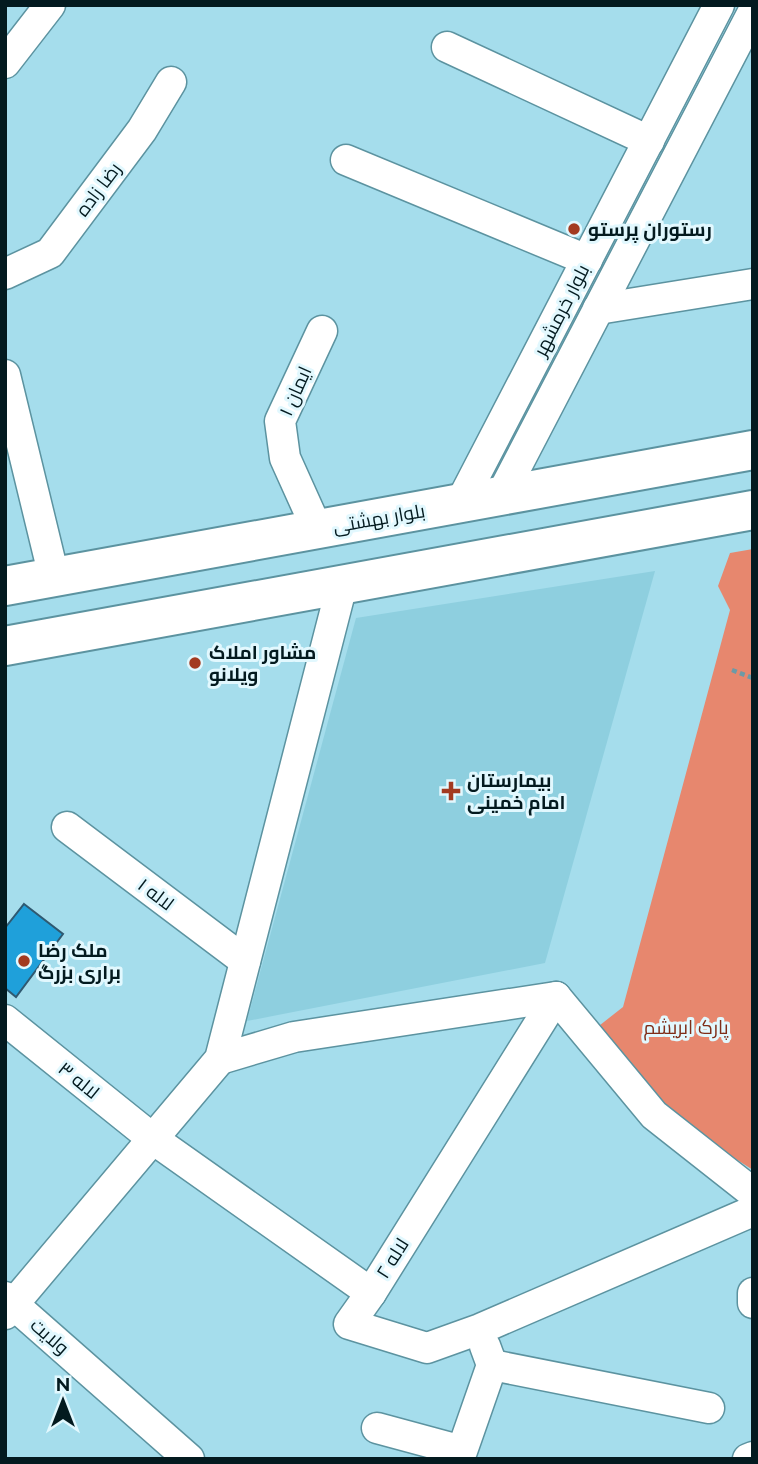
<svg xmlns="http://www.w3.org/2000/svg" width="758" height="1464" viewBox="0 0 758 1464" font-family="Raleway,Cairo,sans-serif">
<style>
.built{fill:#8ecfdf}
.green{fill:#e7876e}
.building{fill:#1fa0da;stroke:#2f5971;stroke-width:2}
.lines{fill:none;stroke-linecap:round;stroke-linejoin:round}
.minor-casing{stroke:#5c93a0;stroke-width:33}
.major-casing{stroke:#5c93a0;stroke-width:42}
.path{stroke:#6d9aa6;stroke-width:4.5;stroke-dasharray:5 3.5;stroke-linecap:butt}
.minor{stroke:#fff;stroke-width:30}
.major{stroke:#fff;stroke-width:38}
.poi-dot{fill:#a33a20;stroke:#e2f8fe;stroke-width:2.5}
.labels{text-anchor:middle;stroke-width:6;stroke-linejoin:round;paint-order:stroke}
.street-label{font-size:19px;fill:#031a1f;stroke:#e2f8fe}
.poi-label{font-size:19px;font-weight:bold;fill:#031a1f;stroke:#e2f8fe;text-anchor:start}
.park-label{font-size:19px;fill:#7f2d18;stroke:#e2f8fe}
</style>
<rect width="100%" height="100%" fill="#a5ddec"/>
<path class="built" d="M655,571L545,963L247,1021L356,618Z"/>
<path class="green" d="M753,549V1170L684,1126L595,1029L623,1007L730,610L718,586L730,553Z"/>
<path class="building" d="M24,904L63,934L16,997L5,988V928Z"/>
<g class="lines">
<defs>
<g id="minor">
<path d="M447,47L649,141"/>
<path d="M5,63L50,5"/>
<path d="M346,160L587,260"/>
<path d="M5,274L50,253L142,130L171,82"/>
<path d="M598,309L753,284"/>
<path d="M5,375L54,577"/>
<path d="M501,496L753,12"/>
<path d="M460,504L719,5"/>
<path d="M317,529L285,458L280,421L322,331"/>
<path d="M67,827L245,961"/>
<path d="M5,1020L153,1139L371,1293L556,997"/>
<path d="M220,1059L294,1037L556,997L654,1115L753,1193"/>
<path d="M371,1293L349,1324L427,1348L480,1329L753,1211"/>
<path d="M753,1293V1303"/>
<path d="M5,1297L189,1459"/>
<path d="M5,1314L220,1059L342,585"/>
<path d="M492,1365L709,1408"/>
<path d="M377,1428L462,1451L492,1365L485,1346"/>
<path d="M748,1459L753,1457"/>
</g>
<g id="major">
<path d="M5,586L753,450"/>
<path d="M5,646L753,510"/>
</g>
</defs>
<use href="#minor" class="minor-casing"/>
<use href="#major" class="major-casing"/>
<path class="path" d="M732,670L753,678"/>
<use href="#minor" class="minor"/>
<use href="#major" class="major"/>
</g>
<g class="poi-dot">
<circle cx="574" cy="229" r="7"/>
<circle cx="195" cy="663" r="7"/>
<path d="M447.5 780.5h7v7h7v7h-7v7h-7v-7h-7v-7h7z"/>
<circle cx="24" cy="961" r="7"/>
</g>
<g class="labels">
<g class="street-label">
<text transform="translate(98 189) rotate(-53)" y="7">رضا زاده</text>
<text transform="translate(561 310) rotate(-63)" y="7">بلوار خرمشهر</text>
<text transform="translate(295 391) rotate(-66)" y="7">ایمان ۱</text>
<text transform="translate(379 518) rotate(-10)" y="7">بلوار بهشتی</text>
<text transform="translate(156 894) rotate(37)" y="7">لاله ۱</text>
<text transform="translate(79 1080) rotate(39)" y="7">لاله ۳</text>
<text transform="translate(392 1258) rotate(-58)" y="7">لاله ۲</text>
<text transform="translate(50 1336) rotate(41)" y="7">ولایت</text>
</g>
<g class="poi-label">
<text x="588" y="236">رستوران پرستو</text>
<text x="209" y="659">مشاور املاک<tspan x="209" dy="22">ویلانو</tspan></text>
<text x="467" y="787">بیمارستان<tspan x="467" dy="22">امام خمینی</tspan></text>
<text x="38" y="957">ملک رضا<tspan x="38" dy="22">براری بزرگ</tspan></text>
</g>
<g class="park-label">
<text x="686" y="1034">پارک ابریشم</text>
</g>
</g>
<rect width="758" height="1464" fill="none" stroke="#031a1f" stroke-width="14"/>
<g transform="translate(63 1401)" stroke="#e2f8fe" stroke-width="5" paint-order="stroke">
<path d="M0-5L12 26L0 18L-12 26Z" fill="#031a1f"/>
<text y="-10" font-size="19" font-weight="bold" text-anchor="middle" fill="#031a1f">N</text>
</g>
</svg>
